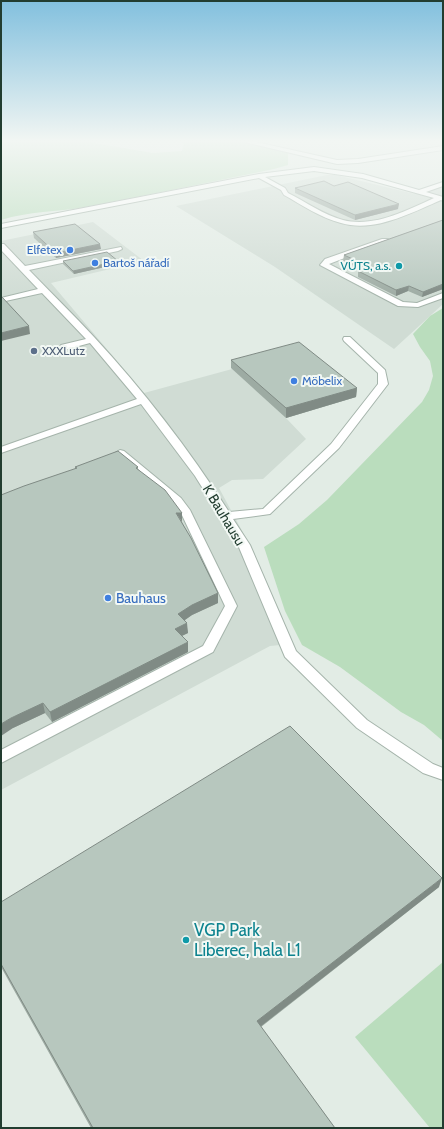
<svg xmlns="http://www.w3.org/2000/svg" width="444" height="1129" viewBox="0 0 444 1129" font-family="Cabin,sans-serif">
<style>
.built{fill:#d0dcd4}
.green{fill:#baddbd}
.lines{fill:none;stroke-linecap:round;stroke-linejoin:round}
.minor-casing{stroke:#a5b4ab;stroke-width:2}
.minor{fill:#fff;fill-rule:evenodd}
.wall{fill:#9daba3}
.shaded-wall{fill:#808b85}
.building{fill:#b7c7be;stroke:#808b85}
.shop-dot{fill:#3f7fe0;stroke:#f2f8f4;stroke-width:1.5}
.culture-dot{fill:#0f9aa8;stroke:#f2f8f4;stroke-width:1.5}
.service-dot{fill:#5c6f8a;stroke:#f2f8f4;stroke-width:1.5}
.labels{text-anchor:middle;stroke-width:4;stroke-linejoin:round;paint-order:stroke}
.far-shop-label{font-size:12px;fill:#366cbe;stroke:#f2f8f4;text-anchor:start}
.far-culture-label{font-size:12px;fill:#0d838f;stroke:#f2f8f4;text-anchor:end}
.far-service-label{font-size:12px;fill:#4e5e75;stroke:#f2f8f4;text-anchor:start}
.street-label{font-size:14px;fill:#223d30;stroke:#f2f8f4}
.shop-label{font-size:14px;fill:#366cbe;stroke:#f2f8f4;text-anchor:start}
.near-culture-label{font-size:17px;fill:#0d838f;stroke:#f2f8f4;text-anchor:start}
</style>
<rect width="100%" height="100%" fill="#e2ece5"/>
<g class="built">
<path d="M327,175H336L415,194L431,185L443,181V304L394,349L275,267L176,206Z"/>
<path d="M93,222L144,261L51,283L144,393L298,351L356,397L286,418L306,439L263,479L232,480L219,488L246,538L291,644L270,646L1,790V241Z"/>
</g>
<g class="green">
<path d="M1,142H88L153,153L182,151L184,142H241L285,151L288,153V165L274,169C211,182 148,195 85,207C57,212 29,211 1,220Z"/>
<path d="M443,308V741L424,725L401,712L340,667L302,645L285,611L264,547L299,524L327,500L422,402L429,390L433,376L430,361L420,347L413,334L430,316Z"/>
<path d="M443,962V1128H430L355,1037Z"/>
</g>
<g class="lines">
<defs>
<g id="minor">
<path d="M244,142H256L337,160L358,159L443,146V150L358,163L337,164Z"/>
<path d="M314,167L363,174L419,190L443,182V186L426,192L443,197V201L441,200C411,213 374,233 341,223C321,218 302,205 284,195L281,190L259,178L1,228V224L259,174ZM314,171L362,178L434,198C407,210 374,228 343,220C324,215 306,202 288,193L285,188L265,177Z"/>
<path d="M382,239H388L389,241L329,264L403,302L417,303L443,293V298L418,307L398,306L320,265L325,259Z"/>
<path d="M1,244H4L25,266L121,247L122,249L118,251L29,270C50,292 73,314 94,337C144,391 190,451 229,512L263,509L331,444L378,384V373L344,341L343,339L344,337H350L385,370L388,384L339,448L270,514L233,519L250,545L296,651L367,720L433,764L443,768V780L423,773L357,728L285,657L238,545L195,476L141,404L1,453V447L137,399L90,343L64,350L61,349L60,347L61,345L86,339L42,293L1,302V298L38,289L1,250Z"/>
<path d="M120,450L124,451L181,498L190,510L237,606L213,652L1,763V750L203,646L225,606L181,513L173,502L116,455L115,453Z"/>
</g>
</defs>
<use href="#minor" class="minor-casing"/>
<use href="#minor" class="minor"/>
</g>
<g class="wall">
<path d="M295,188L398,209L355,220L295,193Z"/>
<path d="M443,220V289L422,297L408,291L396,296L358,277V271L363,270L343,261L344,255Z"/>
<path d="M33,232L101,249L56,258L34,238Z"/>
<path d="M63,261H118V264L74,274L63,264Z"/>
<path d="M231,360L357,388L356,397L286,418L231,368Z"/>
<path d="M75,467H138V469L182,522L218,603L192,615L185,620L188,633L182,636L188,652L52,722L45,713L13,728L75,469Z"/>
<path d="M439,887L261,1027L335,1128H91L1,967V902Z"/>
</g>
<g class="shaded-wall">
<path d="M399,204L398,209L355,220V215Z"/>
<path d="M100,244L101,249L56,258V253Z"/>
<path d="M118,261V264L74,274L73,271Z"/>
<path d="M443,284V289L422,297L423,292Z"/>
<path d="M409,286L408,291L396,296V290Z"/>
<path d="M29,326L30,334L1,341V333Z"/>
<path d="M357,388L356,397L286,418V408Z"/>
<path d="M176,513H182V522Z"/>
<path d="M218,593V603L192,615L179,624L178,614L192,605Z"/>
<path d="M187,623L188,633L175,639V629Z"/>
<path d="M188,642V652L52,722L50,712Z"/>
<path d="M43,703L45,713L13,728L1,736V724L11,718Z"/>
<path d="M442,878L439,887L256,1030L257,1021Z"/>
</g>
<g class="building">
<path d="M324,181L334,186L348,182L399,204L355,215L295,188Z"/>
<path d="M443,220V284L423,292L409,286L396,290L358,271L370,267L344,255Z"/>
<path d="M75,224L100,244L56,253L33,232Z"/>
<path d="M107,252L118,261L73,271L63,261Z"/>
<path d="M1,297H2L29,326L1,333Z"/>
<path d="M299,342L357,388L286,408L231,360Z"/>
<path d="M118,451L138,467L136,468L165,490L182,513H176L191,538L218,593L192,605L178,614L187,623L175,629L188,642L50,712L43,703L11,718L1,724V495L24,486L77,468L75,467Z"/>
<path d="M290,726L442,878L257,1021L335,1128H93L1,964V902Z"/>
</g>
<linearGradient id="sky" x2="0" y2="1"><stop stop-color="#82c0de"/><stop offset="0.47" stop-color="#f2f6f3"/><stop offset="1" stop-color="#f2f6f3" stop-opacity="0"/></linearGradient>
<rect width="444" height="300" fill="url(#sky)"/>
<g class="shop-dot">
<circle cx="70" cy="250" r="4"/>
<circle cx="95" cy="263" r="4"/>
<circle cx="294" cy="381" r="4"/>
<circle cx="108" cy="598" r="4"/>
</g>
<g class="culture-dot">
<circle cx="399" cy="266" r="4"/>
<circle cx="186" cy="940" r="4"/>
</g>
<circle class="service-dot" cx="34" cy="351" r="4"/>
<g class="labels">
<g class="far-shop-label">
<text x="62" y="254" text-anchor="end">Elfetex</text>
<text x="103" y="267">Bartoš nářadí</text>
<text x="302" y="385">Möbelix</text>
</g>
<g class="far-culture-label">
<text x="391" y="270">VÚTS, a.s.</text>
</g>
<g class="far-service-label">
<text x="42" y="355">XXXLutz</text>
</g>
<g class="street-label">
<text transform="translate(224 515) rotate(59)" y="5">K Bauhausu</text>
</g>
<g class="shop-label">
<text x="116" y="603">Bauhaus</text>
</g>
<g class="near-culture-label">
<text x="194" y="936">VGP Park<tspan x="194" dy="20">Liberec, hala L1</tspan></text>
</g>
</g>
<rect width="444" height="1129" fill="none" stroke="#223d30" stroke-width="4"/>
</svg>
